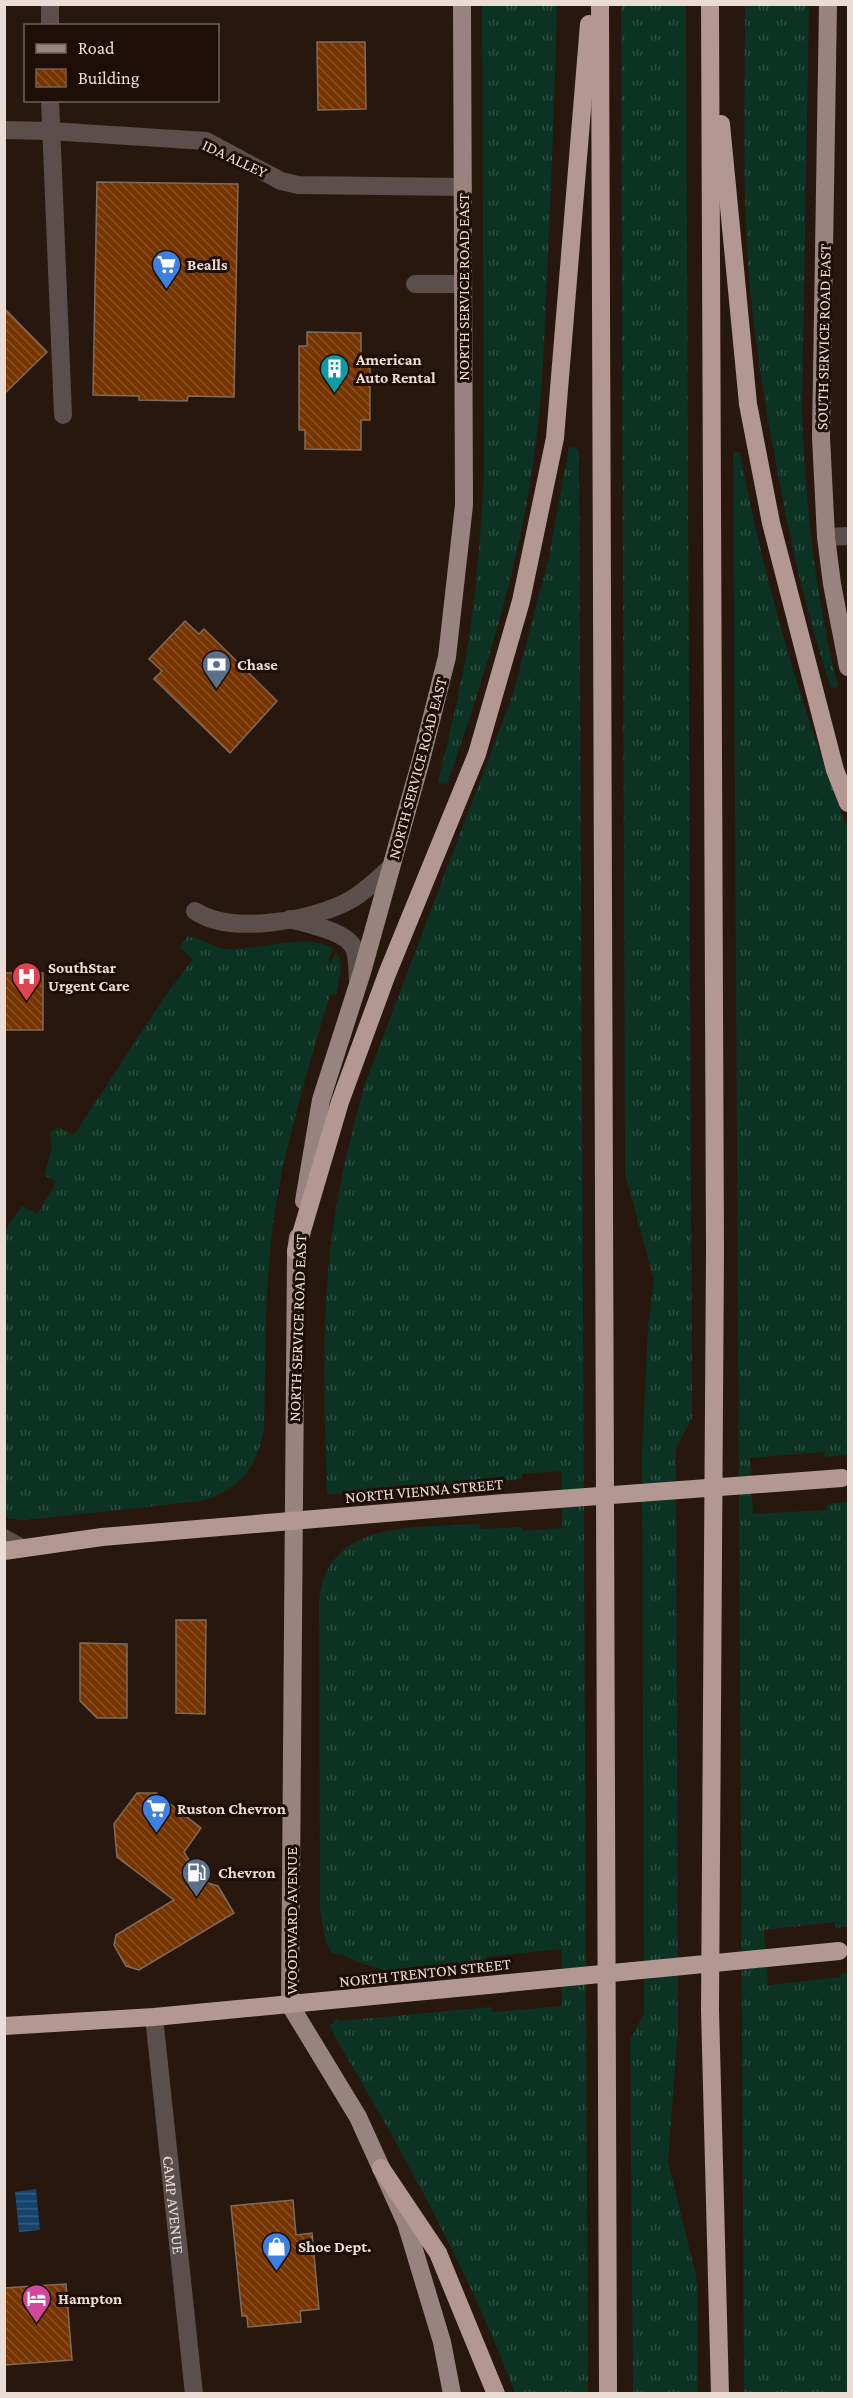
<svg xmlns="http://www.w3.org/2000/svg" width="853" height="2398" viewBox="0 0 853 2398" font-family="'Crimson Pro',serif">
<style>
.grass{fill:url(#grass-tufts)}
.water{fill:url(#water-rules)}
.building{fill:url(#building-back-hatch);stroke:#7f6a5e;stroke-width:1.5}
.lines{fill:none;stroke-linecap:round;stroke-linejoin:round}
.minor{stroke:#5a4f4d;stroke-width:18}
.major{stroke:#99837e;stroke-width:18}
.highway{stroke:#b29891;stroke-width:18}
.highway-bridge{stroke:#b29891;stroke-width:18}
.labels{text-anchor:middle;stroke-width:6;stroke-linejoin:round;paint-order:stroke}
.street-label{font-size:16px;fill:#e9ddd6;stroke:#1e0e05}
.poi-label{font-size:16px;font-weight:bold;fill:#e9ddd6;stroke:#1e0e05;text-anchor:start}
</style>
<defs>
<pattern id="grass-tufts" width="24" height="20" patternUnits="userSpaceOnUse" patternTransform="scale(1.5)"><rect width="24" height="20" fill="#0b3222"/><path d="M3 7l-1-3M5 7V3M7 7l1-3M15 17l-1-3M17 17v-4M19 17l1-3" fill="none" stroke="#2f4f41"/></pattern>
<pattern id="water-rules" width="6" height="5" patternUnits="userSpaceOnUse" patternTransform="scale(1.5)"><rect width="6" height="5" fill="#14436c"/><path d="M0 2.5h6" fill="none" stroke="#365e80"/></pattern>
<pattern id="building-back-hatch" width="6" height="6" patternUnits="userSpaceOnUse" patternTransform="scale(1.5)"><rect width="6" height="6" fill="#763500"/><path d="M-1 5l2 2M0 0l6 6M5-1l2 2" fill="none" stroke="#8a5224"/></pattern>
</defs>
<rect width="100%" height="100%" fill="#28170d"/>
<g class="grass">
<path d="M482,5H557C555,95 551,186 547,276C544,345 542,416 530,484C513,587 481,686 447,785L438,782C451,727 465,672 472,616C478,567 482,519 484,470Z"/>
<path d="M621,5H686L692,1418L676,1448L678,2028L668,2161L698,2284V2394L633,2393L630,2040L644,2013L642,1453L648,1326L654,1280L625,1174Z"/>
<path d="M745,5H809L802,408C805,502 815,595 838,687L831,688C806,613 789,537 775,458C761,382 749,305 746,228C743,154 745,79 745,5Z"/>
<path d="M575,447L579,451L588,2393H515C468,2269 403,2152 335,2037L330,2026L338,2018L339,2021L491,2007L492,2012L562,2006L561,1949L487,1957V1963L383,1970L360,1963L344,1955L332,1953L326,1943L320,1911L319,1601C327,1518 418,1528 480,1524L481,1529L522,1527L523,1531L562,1528L561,1471L522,1474V1479L467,1484V1489L327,1494C324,1408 321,1321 332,1235C339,1183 351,1133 365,1084L513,694L549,557L568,452L569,448Z"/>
<path d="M740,452C764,582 801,707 848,829V1455L825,1457L824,1452L750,1458L753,1514L827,1510V1504L848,1502V1926L836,1928L835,1922L764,1930L768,1985L841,1977V1974L848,1973V2393H744L733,453Z"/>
<path d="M187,937C200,936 213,948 227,949C261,951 301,932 333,948L328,961L331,963L336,952L340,959L341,970L336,995L330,994C308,1070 284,1146 273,1224C264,1292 266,1361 264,1429C257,1468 240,1489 202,1501L35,1519L20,1520L5,1518V1230L22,1206L38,1214L56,1182L44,1175L52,1149L50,1133L57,1127L74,1135L165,996L193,959L179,947Z"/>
</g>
<path class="water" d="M36,2189L40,2230L19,2232L15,2192Z"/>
<g class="building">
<path d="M317,42H365L366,109L318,110Z"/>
<path d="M97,182L238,184L234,397L188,396L187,401L139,400V396L93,395Z"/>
<path d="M4,308L47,352L4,394Z"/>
<path d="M307,332L361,333V366H370V420H361V450L305,449V430H299V346H307Z"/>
<path d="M185,621L199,634L204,629L277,701L230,753L154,679L162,671L149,659Z"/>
<rect x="4" y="973" width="39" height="57"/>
<path d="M176,1620H206L205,1714L176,1713Z"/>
<path d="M80,1643L127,1644V1718H97L80,1701Z"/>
<path d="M137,1793H156L201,1828L184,1852L201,1881L218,1886L234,1913L139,1970L126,1966L114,1945L116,1935L174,1900L117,1857L114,1824Z"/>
<path d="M293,2200L296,2235L312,2233L319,2309L300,2311L301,2322L248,2327L247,2316H242L231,2206Z"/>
<path d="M66,2284L72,2360L4,2365V2288Z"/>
</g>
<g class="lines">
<g class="minor">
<path d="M50,4V26"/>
<path d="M50,100L63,415"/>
<path d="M4,130L50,131L206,141L281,181L298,185L463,187"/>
<path d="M415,284H463"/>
<path d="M826,537L848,536"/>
<path d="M195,911C231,936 316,920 352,899C367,890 379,878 391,867"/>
<path d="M290,919C307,924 346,931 354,948C358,958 357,970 358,981"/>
<path d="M4,1538L22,1548"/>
<path id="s1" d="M154,2017L194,2394"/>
</g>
<g class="major">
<path d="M828,4L821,437L826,537L832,584L848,667"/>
<path d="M304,1201L321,1100L362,972L421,760L447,657L464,505L462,4"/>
<path d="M298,1237L296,1251L290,2005L358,2117L406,2223L442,2342L452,2394"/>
</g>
<g class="highway">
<path d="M600,4L608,2394"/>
<path d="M710,4L715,1251L710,2010L720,2394"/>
<path d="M721,124L748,404L771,523L835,770L848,803"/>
<path d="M296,1251L340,1102L387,974L477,754L521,601L555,438L589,24"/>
<path d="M4,1551L102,1537L504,1503"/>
<path d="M4,2026L154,2017L488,1985"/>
<path d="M381,2168L438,2253L496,2394"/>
</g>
<g class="highway-bridge">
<path d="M504,1503L842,1478"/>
<path d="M488,1985L839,1951"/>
</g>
</g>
<defs>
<symbol id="supermarket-pin" viewBox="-11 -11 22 30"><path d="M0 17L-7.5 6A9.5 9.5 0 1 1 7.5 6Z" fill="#3f7fe0" stroke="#1e0e05"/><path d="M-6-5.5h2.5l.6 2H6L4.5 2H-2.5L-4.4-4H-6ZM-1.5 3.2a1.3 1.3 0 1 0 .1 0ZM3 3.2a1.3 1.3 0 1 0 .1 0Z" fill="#fff"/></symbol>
<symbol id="building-pin" viewBox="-11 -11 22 30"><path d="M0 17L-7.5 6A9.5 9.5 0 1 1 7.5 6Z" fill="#0f9aa8" stroke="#1e0e05"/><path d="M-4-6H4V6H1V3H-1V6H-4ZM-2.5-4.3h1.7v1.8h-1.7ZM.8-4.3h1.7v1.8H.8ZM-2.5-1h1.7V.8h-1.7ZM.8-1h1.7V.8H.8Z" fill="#fff"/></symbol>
<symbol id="bank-pin" viewBox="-11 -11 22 30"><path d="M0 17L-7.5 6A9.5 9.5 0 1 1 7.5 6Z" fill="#5c6f8a" stroke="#1e0e05"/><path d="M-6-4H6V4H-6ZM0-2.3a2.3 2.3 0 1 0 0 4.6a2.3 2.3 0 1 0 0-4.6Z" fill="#fff"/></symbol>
<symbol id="hospital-pin" viewBox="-11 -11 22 30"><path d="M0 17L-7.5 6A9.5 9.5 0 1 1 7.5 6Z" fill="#e0444e" stroke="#1e0e05"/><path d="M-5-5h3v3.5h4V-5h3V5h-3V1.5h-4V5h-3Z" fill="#fff"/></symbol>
<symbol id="fuel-pin" viewBox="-11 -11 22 30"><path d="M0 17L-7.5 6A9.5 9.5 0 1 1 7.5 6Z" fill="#5c6f8a" stroke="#1e0e05"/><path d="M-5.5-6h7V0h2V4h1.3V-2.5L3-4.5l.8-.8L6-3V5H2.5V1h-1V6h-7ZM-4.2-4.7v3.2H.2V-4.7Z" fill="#fff"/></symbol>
<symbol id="shop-pin" viewBox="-11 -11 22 30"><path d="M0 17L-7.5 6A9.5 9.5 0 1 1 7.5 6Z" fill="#3f7fe0" stroke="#1e0e05"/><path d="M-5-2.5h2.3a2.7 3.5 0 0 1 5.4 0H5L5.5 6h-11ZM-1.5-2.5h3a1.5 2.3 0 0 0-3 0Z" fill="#fff"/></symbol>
<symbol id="hotel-pin" viewBox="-11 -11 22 30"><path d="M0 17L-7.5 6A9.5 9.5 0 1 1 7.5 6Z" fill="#d1479c" stroke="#1e0e05"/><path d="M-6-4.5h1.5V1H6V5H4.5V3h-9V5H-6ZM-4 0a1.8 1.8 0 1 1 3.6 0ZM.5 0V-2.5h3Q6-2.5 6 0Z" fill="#fff"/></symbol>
</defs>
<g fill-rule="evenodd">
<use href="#supermarket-pin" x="150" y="248" width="33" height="45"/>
<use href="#building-pin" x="318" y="352" width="33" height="45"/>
<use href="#bank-pin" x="200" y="648" width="33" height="45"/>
<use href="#hospital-pin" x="10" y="960" width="33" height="45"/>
<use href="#supermarket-pin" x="140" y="1792" width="33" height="45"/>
<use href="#fuel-pin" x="180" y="1856" width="33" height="45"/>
<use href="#shop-pin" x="260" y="2230" width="33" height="45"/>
<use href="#hotel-pin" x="20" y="2282" width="33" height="45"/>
</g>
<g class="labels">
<g class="street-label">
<text transform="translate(235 158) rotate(25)" y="6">IDA ALLEY</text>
<text transform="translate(463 287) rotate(-90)" y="6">NORTH SERVICE ROAD EAST</text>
<text transform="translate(823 337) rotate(-89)" y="6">SOUTH SERVICE ROAD EAST</text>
<text transform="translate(417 768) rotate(-75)" y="6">NORTH SERVICE ROAD EAST</text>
<text transform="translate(297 1328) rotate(-88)" y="6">NORTH SERVICE ROAD EAST</text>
<text transform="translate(424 1490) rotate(-5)" y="6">NORTH VIENNA STREET</text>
<text transform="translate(291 1921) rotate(-90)" y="6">WOODWARD AVENUE</text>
<text transform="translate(425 1972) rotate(-6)" y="6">NORTH TRENTON STREET</text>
<text dy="6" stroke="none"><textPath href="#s1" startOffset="189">CAMP AVENUE</textPath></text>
</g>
<g class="poi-label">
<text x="187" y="270">Bealls</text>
<text x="356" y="365">American<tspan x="356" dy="18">Auto Rental</tspan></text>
<text x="237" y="670">Chase</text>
<text x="48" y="973">SouthStar<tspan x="48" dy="18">Urgent Care</tspan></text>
<text x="177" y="1814">Ruston Chevron</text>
<text x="218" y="1878">Chevron</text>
<text x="298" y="2252">Shoe Dept.</text>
<text x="58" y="2304">Hampton</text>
</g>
</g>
<rect width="853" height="2398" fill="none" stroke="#e9ddd6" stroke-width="12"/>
<rect x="24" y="24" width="195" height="78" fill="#1e0e05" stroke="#6f6159" stroke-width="1.5"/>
<rect x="36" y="44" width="30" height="9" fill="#99837e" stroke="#6f6159" stroke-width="1.5"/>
<text x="78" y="54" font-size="18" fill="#e9ddd6">Road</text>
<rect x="36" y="69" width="30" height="18" fill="url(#building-back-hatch)" stroke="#6f6159" stroke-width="1.5"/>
<text x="78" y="84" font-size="18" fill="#e9ddd6">Building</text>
</svg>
